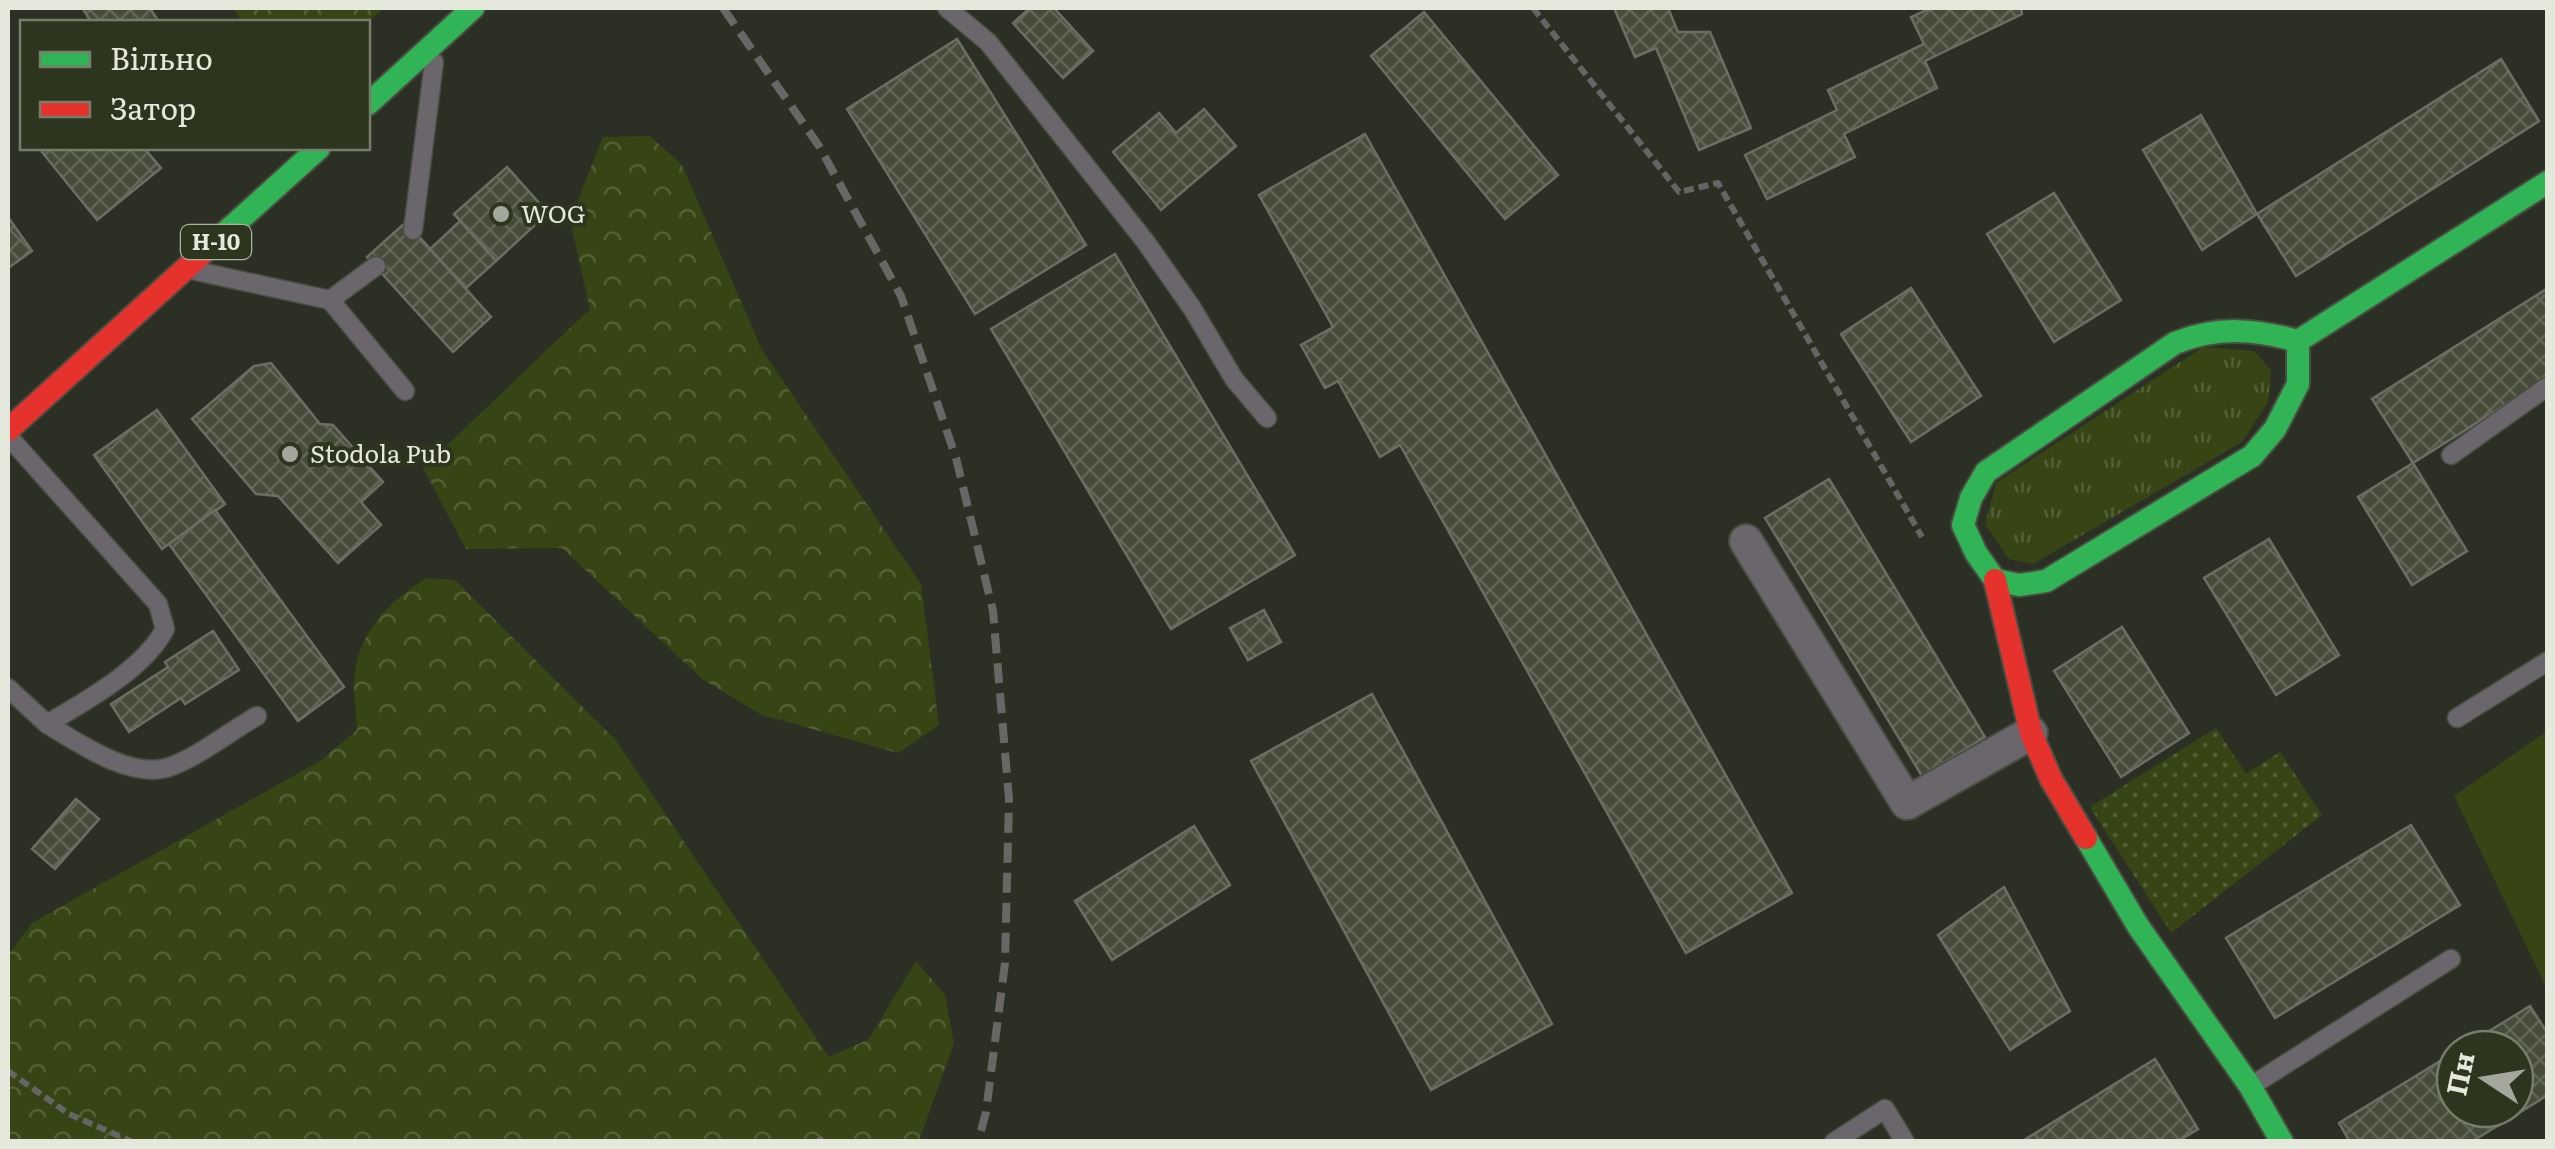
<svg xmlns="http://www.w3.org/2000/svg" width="2555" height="1149" viewBox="0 0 2555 1149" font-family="Literata,serif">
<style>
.grass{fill:#374414}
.forest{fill:url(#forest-crowns)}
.park{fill:url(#park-tufts)}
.garden{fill:url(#garden-dots)}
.building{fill:url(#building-cross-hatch);stroke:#6b6e64;stroke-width:2.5}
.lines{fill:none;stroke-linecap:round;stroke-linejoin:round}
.lane-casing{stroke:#494d42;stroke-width:21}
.street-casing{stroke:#494d42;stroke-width:36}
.fast-casing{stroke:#494d42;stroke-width:26}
.jam-casing{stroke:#494d42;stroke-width:26}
.path{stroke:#666565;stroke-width:6;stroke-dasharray:10 5;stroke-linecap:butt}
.lane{stroke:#6a666c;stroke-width:18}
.street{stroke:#6a666c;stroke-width:32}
.fast{stroke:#30b455;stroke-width:22}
.jam{stroke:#e5322d;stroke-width:22}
.rail{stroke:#686765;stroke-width:8;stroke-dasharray:20 10;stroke-linecap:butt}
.poi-dot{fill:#a4a89c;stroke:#2e351f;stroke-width:4}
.labels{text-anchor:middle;stroke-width:8;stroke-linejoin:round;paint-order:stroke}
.shield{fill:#2e351f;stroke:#adb3a3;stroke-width:2.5}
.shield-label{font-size:22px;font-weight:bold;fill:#e4e9dc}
.poi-label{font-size:25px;fill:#e4e9dc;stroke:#2e351f;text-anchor:start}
</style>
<defs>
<pattern id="forest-crowns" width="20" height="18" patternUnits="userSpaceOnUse" patternTransform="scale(2.5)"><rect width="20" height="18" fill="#374414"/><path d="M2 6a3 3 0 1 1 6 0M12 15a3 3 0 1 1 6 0" fill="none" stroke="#545f36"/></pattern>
<pattern id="park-tufts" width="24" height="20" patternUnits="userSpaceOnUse" patternTransform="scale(2.5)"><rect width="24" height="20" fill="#374414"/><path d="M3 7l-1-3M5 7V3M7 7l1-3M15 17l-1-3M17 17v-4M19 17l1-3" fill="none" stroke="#545f36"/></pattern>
<pattern id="garden-dots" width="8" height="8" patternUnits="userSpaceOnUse" patternTransform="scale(2.5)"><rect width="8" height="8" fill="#374414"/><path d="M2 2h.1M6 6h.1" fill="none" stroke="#545f36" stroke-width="1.8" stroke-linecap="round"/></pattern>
<pattern id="building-cross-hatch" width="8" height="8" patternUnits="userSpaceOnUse" patternTransform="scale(2.5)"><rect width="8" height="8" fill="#464c39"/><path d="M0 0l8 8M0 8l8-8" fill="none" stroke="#616655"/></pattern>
</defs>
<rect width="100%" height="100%" fill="#2c3024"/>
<path class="grass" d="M2547,731V989L2454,796Z"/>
<g class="forest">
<path d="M233,8H385L366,22H242Z"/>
<path d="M650,136L682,165L762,350L921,584L939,725L898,753L762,715L702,679L562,548L466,549L423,468L590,309L570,220L603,137Z"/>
<path d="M426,578L455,580L615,739L829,1057L869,1039L916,961L945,995L954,1043L919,1141H8V955L32,923L320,761L357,730C357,714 353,698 354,683C356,634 387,603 426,578Z"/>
</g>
<path class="park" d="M2203,347L2254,351L2271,370L2268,402L2242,442L2033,564L2009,559L1985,524L1996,483Z"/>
<path class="garden" d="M2216,728L2246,774L2280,752L2322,815L2171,933L2090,807Z"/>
<g class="building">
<path d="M85,8H150L159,22H91L83,9Z"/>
<path d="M1030,8H1054L1093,51L1063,78L1013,23Z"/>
<path d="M1614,8H1668L1678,32H1710L1751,128L1699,150L1656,48L1635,57Z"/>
<path d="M1931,8H2021L2022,14L1925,61L1937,88L1844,134L1855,157L1767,199L1745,155L1837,110L1828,90L1924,44L1911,17Z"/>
<path d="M1424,12L1558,175L1505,219L1371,56Z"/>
<path d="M957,39L1086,245L975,314L847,109Z"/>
<path d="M2501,59L2539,121L2296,276L2257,214Z"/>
<path d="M1204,109L1236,146L1161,210L1113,152L1159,113L1176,133Z"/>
<path d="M2201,115L2257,214L2202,250L2143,150Z"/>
<path d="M1365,134L1792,893L1686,953L1400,445L1380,457L1338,381L1325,388L1301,345L1333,327L1259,195Z"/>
<path d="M47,148H144L161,168L97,220L42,152Z"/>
<path d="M507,167L548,213L496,261L454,214Z"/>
<path d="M2054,193L2121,300L2054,342L1987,234Z"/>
<path d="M8,217L32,251L8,268Z"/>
<path d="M460,221L496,261L465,289L430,249Z"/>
<path d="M406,222L491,317L453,352L367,257Z"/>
<path d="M1115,254L1295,555L1171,629L991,329Z"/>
<path d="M1911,288L1981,396L1911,442L1841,334Z"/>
<path d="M2548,288V378L2413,463L2372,399Z"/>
<path d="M271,363L320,424L333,425L383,482L361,502L381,525L338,563L278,496L256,494L192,419L254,366Z"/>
<path d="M157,410L225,504L162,549L94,455Z"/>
<path d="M2413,463L2467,551L2412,585L2358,497Z"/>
<path d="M1829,479L1985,737L1922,776L1765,518Z"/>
<path d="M215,510L344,687L298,721L169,544Z"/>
<path d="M2269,539L2339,655L2276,695L2204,578Z"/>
<path d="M1264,610L1281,642L1248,660L1230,628Z"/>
<path d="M2122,627L2189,733L2121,777L2054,671Z"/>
<path d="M213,631L239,670L185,704L181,698L129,732L111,704L168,667L165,662Z"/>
<path d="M1372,694L1552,1024L1431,1090L1251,761Z"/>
<path d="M76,799L99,819L55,869L32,849Z"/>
<path d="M2411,825L2460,905L2275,1018L2226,938Z"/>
<path d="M1194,826L1230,885L1112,960L1075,901Z"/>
<path d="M2004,887L2070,1011L2010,1050L1938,935Z"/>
<path d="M2530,1006L2548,1034V1095L2471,1142H2350L2339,1123L2455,1052V1109H2515V1049H2460Z"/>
<path d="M2155,1059L2198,1129L2177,1142H2021Z"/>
</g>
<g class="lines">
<defs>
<g id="lane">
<path d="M947,8L988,42L1145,241L1192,308L1234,379L1267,418"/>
<path d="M413,230L434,62"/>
<path d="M196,271L330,300L376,266"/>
<path d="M330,300L405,391"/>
<path d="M2451,455L2548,386"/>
<path d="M8,688L47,724C86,701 144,669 165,629L158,604L8,436"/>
<path d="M2457,718L2548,661"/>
<path d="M47,724C78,743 132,780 169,767C195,759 232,730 257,716"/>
<path d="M2251,1086L2451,959"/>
<path d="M1834,1142L1885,1109L1905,1142"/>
</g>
<path id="street" d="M1746,541L1907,803L2031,733"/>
<g id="fast">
<path d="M368,104L473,8"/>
<path d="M206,250L319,148"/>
<path d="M2298,341V384L2275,429L2252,456L2046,581L2019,585L1995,580L1976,553L1963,525L1971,498L1986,472L2175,343C2218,326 2254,329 2298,341L2548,182"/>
<path d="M2086,838L2138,926L2250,1086L2282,1142"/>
</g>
<g id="jam">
<path d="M8,430L206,250"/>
<path d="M1995,580L2031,733L2051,779L2086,838"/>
</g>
</defs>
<use href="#lane" class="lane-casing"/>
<use href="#street" class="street-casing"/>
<use href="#fast" class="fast-casing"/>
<use href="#jam" class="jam-casing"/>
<g class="path">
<path d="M1533,8L1679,192L1718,183L1922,537"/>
<path d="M8,1071L69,1114L133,1142"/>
<path d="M820,1137L821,1142"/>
</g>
<use href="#lane" class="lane"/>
<use href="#street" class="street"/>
<use href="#fast" class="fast"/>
<use href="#jam" class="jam"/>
<path class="rail" d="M723,8L819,146L901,296L956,458L993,611L1009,799L1005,963L986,1112L978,1142"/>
</g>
<g class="poi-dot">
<circle cx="501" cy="214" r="10"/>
<circle cx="290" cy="454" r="10"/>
</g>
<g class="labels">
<rect class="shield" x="181" y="225" width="70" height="34" rx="8"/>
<g class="shield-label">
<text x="216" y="250">Н-10</text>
</g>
<g class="poi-label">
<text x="521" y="223">WOG</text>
<text x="310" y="463">Stodola Pub</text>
</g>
</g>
<rect width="2555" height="1149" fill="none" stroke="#e4e9dc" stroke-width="20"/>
<rect x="20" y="20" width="350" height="130" fill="#2e351f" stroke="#777d6b" stroke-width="2.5"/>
<rect x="40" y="52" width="50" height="15" fill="#30b455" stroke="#777d6b" stroke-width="2.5"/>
<text x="110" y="70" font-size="30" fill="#e4e9dc">Вільно</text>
<rect x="40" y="102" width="50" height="15" fill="#e5322d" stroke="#777d6b" stroke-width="2.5"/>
<text x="110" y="120" font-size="30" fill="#e4e9dc">Затор</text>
<g transform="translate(2485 1079) rotate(282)"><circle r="48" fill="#2e351f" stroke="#777d6b" stroke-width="2.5"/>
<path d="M0-8L18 38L0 25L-18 38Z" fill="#a4a89c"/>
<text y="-15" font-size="28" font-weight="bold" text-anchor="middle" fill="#e4e9dc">Пн</text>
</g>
</svg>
